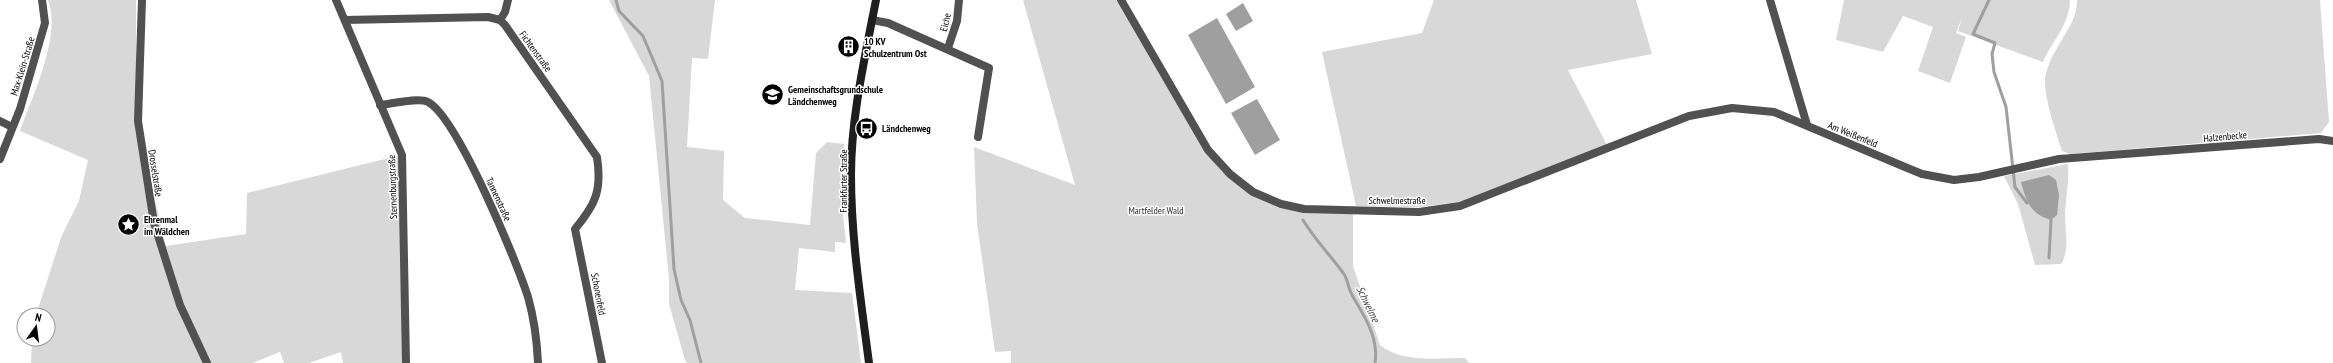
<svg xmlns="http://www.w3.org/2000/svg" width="2333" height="363" viewBox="0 0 2333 363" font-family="'PT Sans Narrow',sans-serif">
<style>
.green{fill:#d8d8d8}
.water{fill:#9f9f9f}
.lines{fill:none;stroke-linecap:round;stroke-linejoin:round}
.stream{stroke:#9f9f9f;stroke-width:3}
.minor{stroke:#515151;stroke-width:8}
.secondary{stroke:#1e1e1e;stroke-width:8}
.labels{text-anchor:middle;stroke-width:3;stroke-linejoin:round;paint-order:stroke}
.street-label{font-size:10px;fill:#000;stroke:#fff}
.poi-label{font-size:10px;font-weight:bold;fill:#000;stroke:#fff;text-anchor:start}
.park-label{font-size:10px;fill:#2f2f2f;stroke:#fff}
.water-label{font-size:11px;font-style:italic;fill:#404040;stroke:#fff}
</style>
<rect width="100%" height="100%" fill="#fff"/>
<g class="green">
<path d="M48,0H136V122L166,246L246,234L247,193L401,155L406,363H343L341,352L309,363H284L280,352L252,363H31L32,339H48V315H36L62,235L79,201L88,160L20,131C32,97 62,35 48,0Z"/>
<path d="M609,0H715L708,59L692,58L687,147L724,151L723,200L745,218L810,225L816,153L827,142L844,144L842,205L846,243L835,242V252L799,248L795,290L852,293L861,363H687L685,360L669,304V279L649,76Z"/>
<path d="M1023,0H1116L1196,136L1221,171L1251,195L1279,208L1305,212L1353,214V266L1380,345C1402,363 1437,358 1465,358L1469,363H1011V351L995,352L977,223L974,147L1075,185Z"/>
<path d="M1434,0H1636L1652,54L1568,70L1607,145L1459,202L1419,207L1356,206L1322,52L1422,33Z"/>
<path d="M1844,0H2070C2070,24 2052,41 2043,62L1958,31L1963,15L1956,33L1966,37L1950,83L1918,71L1933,27L1903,16L1883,52L1836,40Z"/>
<path d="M2077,0H2320L2329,122L2321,133L2070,154L2062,151C2056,132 2044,98 2045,79C2046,70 2051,58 2056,50C2065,33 2077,20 2077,0Z"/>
<path d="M2068,164C2069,183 2066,196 2065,214C2065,230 2070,250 2061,264L2035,265L2018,204L2004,176Z"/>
</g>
<g class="water">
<path d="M1243,3L1253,21L1236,31L1226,14Z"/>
<path d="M1217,18L1255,87L1226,104L1188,35Z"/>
<path d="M1257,99L1280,140L1255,155L1231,113Z"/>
<path d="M2049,175L2056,180L2059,195L2057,215L2051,220C2030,214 2026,201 2021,182Z"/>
</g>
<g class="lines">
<g class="stream">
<path d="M616,0L619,11L643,36L662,81L674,269L681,300L690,320L701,363"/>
<path d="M1989,0L1973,34L1995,43L1992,54L1994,72L2006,107L2015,187L2027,203"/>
<path d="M1303,220C1315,240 1331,256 1344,274C1348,280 1348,288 1352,295C1364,316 1379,337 1375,363"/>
<path d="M2049,258L2051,220"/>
</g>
<g class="minor">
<path d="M142,0L138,121L154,223L180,305L207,363"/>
<path d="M336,0L402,155L406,363"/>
<path d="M1121,0L1208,150L1230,174L1253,192L1281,204L1304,209L1419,212L1460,206L1689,116L1732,108L1774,112L1905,167L1922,174L1954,180L1979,177L2059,159L2319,139L2333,141"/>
<path d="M1770,0L1807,125"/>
<path d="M345,20L488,17L500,20L505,25L597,157C602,190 596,204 575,229L602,363"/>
<path d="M500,20L505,12L508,0"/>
<path d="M872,20L888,23L989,68L978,137"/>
<path d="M948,48L957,21L959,0"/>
<path d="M380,105C391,104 419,97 428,102C457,117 517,262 528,297C534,318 537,341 538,363"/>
<path d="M0,121L12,127"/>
<path d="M0,159L20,109L45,23L42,0"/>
</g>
<path class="secondary" d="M869,363C861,301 851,238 851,175C851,117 865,57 876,0"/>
</g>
<defs>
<symbol id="building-disc" viewBox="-11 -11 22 22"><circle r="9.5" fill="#000" stroke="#fff"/><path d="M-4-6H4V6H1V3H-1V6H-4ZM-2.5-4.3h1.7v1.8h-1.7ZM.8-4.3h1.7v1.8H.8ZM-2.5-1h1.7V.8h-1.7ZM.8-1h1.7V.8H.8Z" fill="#fff"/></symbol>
<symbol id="school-disc" viewBox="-11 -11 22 22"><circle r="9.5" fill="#000" stroke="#fff"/><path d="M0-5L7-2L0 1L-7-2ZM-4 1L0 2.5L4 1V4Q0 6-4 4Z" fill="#fff"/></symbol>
<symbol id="bus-disc" viewBox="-11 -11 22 22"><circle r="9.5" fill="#000" stroke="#fff"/><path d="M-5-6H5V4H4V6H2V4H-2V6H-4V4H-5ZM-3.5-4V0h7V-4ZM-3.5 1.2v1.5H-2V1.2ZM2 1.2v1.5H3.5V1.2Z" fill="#fff"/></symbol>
<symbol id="sight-disc" viewBox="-11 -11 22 22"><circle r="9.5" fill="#000" stroke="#fff"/><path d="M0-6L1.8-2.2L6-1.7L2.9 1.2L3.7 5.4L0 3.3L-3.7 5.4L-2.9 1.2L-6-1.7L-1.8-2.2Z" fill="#fff"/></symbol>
</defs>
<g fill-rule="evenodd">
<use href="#building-disc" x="836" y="34" width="25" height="25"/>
<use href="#school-disc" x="760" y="82" width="25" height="25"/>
<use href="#bus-disc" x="854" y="116" width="25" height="25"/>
<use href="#sight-disc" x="116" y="212" width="25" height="25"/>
</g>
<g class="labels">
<g class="street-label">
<text transform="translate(945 22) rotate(-77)" y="4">Eiche</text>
<text transform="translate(536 51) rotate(54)" y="4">Fichtenstraße</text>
<text transform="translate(22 66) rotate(-73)" y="4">Max-Klein-Straße</text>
<text transform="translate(1853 134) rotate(22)" y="4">Am Weißenfeld</text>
<text transform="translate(2225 136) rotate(-5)" y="4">Halzenbecke</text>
<text transform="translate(156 173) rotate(81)" y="4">Drosselstraße</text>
<text transform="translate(843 181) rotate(-90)" y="4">Frankfurter Straße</text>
<text transform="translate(392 187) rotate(-92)" y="4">Sternenburgstraße</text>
<text transform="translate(499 199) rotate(65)" y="4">Tannenstraße</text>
<text x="1397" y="204">Schwelmestraße</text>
<text transform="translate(599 294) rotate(79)" y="4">Schonenfeld</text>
</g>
<g class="poi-label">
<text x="864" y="45">10 KV<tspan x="864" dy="12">Schulzentrum Ost</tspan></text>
<text x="788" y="93">Gemeinschaftsgrundschule<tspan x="788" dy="12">Ländchenweg</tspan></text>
<text x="882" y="132">Ländchenweg</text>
<text x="144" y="223">Ehrenmal<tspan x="144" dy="12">im Wäldchen</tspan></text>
</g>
<g class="park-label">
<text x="1156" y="214">Martfelder Wald</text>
</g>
<g class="water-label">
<text transform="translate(1368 304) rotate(64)" y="4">Schwelme</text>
</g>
</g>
<g transform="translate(36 327) rotate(14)"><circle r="19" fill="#ffffff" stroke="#999999"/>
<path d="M0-3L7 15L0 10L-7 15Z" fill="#000000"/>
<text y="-6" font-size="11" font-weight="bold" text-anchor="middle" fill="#000000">N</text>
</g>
</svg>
